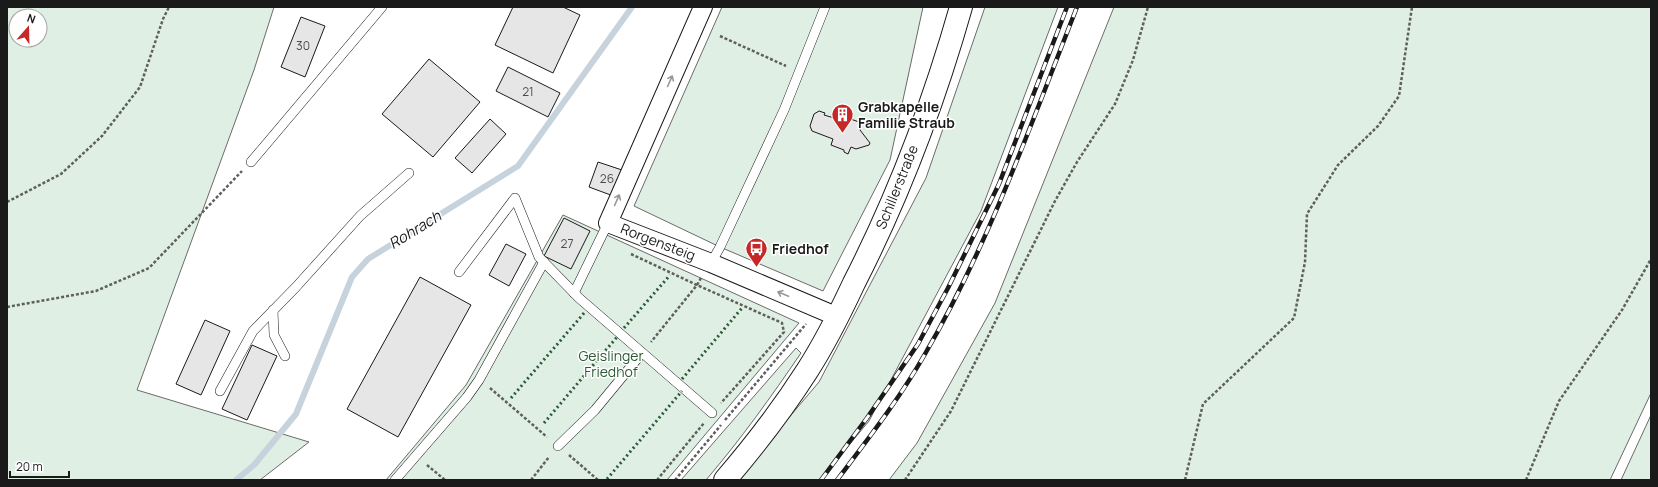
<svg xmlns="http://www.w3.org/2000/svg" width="1658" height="487" viewBox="0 0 1658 487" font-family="Manrope,sans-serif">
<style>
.green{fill:#e0efe3;stroke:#6a6a6a;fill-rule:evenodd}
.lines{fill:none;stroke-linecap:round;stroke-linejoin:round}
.stream{stroke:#c6d2dc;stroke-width:6}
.building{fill:#e6e6e6;stroke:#1a1a1a}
.lane-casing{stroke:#1a1a1a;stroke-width:10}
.street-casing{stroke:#1a1a1a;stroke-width:20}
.primary-casing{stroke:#1a1a1a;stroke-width:24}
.path{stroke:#5f5f5f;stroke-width:2.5;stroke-dasharray:3 2;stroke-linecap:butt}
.lane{stroke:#fff;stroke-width:9}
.street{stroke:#fff;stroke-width:18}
.primary{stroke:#fff;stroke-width:22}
.rail-casing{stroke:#1a1a1a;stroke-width:4.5}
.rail{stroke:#fff;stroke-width:3;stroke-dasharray:9;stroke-linecap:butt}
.hedge{stroke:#2b5a34;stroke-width:3;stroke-dasharray:2 3;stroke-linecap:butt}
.oneway{stroke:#989898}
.labels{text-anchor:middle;stroke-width:3;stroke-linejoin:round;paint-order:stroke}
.number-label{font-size:12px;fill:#4d4d4d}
.poi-label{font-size:14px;font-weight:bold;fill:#1a1a1a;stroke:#fff;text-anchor:start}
.street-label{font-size:14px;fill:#1a1a1a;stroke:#fff}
.park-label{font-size:14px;fill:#2b5a34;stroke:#fff}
.water-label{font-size:15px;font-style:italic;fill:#1a1a1a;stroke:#fff}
</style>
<rect width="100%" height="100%" fill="#fff"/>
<g class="green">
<path d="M7,7H274L254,70L137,390L309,442L260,480H7ZM16,16H40V40H16Z"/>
<path d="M722,7H923L890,160L823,291L720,247L634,206Z"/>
<path d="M985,7H1058L981,211L869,421L820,480H736L819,382L926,178Z"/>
<path d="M1114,7H1651V393L1610,480H889L917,443L995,303Z"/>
<path d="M563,215L799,323L667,480H386L466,385Z"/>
<path d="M796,348L801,353C771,397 741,439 706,480H681Z"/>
<path d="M1651,415V480H1621Z"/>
</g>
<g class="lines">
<path class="stream" d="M236,480L254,465L296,414L352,277L368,259L518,166L632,7"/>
</g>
<g class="building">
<path d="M513,7H563L580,15L553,73L495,45Z"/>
<path d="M301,17L325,26L305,77L281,67Z"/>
<path d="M429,59L480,102L433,157L382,114Z"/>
<path d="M508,67L560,93L548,117L496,91Z"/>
<path d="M819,111L825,113L824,115L841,120L842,116L862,123L860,130L870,143L869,145L856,149L851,147L848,154L844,152V150L831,145L833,139L812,131L810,126L814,114Z"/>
<path d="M490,119L506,134L472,173L455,158Z"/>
<path d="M598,162L625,171L616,197L589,187Z"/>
<path d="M564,218L590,231L571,269L544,256Z"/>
<path d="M506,244L526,254L509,286L489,275Z"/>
<path d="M420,277L471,305L398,437L347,409Z"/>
<path d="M205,320L230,331L201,395L176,384Z"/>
<path d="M252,345L277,356L247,420L222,409Z"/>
</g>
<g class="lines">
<defs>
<g id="lane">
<path d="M251,162L382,7"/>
<path d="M711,263L720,247L784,110L825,7"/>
<path d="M459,272L515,198L539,257L579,298L712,413"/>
<path d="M574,293L608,223"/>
<path d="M273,310L274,335L285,356"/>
<path d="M220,391L253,331L296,287L360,216L409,173"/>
<path d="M558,446L595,410L642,353"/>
<path d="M395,480L467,397L479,380L544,262"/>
</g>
<path id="street" d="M703,7L608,223L711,263L838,317"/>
<path id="primary" d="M725,480C755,445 782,410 807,371C825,343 840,313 854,283C899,195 934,102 961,7"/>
</defs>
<use href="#lane" class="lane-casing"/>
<use href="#street" class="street-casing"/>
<use href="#primary" class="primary-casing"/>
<g class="path">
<path d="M720,36L786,66"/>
<path d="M7,202L61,174L102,136L140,87L163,19L169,7"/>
<path d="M631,254L697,285L651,342"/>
<path d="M701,278L697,285L782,323L784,332L721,403"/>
<path d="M7,307L96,291L149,268L242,171"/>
<path d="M490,388L547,437"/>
<path d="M725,420L806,324"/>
<path d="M569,455L598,480"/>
<path d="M427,465L445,480"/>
<path d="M531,480L549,457"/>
<path d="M657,480L704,423"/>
<path d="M675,480L721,425"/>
<path d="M905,480L951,411L1055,201L1077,162L1115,104L1133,60L1148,7"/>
<path d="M1185,480L1203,404L1294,318L1305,262L1307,214L1338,165L1378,126L1399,96L1412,7"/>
<path d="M1526,480L1559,401L1622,310L1651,259"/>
</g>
<use href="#lane" class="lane"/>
<use href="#street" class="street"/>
<use href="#primary" class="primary"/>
<defs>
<g id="rail">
<path d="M821,480L867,418L918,344L948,288L999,184L1067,7"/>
<path d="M837,480C868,439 900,398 925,354C989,244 1031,124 1077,7"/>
</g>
</defs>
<use href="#rail" class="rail-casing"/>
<use href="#rail" class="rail"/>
<g class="hedge">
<path d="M624,328L670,275"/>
<path d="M682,379L742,308"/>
<path d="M511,398L585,312"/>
<path d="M544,423L617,337"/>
<path d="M607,479L682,391"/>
</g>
</g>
<defs><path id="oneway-shaft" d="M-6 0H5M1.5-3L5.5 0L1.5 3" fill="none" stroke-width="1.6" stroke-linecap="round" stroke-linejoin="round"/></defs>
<g class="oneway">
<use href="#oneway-shaft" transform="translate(670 81) rotate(-66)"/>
<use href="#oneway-shaft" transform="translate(617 200) rotate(-66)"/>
<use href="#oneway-shaft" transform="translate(783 294) rotate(-157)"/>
</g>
<defs>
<symbol id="building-pin" viewBox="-11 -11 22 30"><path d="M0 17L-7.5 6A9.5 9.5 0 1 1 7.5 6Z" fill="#c62828" stroke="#fff"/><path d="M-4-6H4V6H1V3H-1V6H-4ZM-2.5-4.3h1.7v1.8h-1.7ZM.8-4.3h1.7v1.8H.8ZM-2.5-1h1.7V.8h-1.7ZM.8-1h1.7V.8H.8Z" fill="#fff"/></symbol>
<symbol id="bus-pin" viewBox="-11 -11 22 30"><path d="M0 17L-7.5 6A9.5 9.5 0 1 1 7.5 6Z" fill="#c62828" stroke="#fff"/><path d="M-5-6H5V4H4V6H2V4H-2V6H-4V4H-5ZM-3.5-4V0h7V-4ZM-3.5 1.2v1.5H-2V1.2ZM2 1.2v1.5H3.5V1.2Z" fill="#fff"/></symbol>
</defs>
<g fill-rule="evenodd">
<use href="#building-pin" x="830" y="102" width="25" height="34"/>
<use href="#bus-pin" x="744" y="236" width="25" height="34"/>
</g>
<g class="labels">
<g class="number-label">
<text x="303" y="50">30</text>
<text x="528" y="96">21</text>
<text x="607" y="183">26</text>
<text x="567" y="248">27</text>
</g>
<g class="poi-label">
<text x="858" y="112">Grabkapelle<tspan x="858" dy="16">Familie Straub</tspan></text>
<text x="772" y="254">Friedhof</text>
</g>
<g class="street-label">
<text transform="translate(897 187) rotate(-68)" y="5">Schillerstraße</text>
<text transform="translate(658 242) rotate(21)" y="5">Rorgensteig</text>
</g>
<g class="park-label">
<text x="611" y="361">Geislinger<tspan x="611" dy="16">Friedhof</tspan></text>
</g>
<g class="water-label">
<text transform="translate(415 230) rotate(-32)" y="5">Rohrach</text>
</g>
</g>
<rect width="1658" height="487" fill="none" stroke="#1a1a1a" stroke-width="16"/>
<g transform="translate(28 28) rotate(20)"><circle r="19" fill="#ffffff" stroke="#a3a3a3"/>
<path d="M0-3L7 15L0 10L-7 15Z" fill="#c62828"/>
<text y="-6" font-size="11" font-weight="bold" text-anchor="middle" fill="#1a1a1a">N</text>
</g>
<path d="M10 471v6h59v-6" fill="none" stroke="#1a1a1a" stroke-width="2"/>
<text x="16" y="471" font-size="12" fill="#1a1a1a" stroke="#ffffff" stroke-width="3" paint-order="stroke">20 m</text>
</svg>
